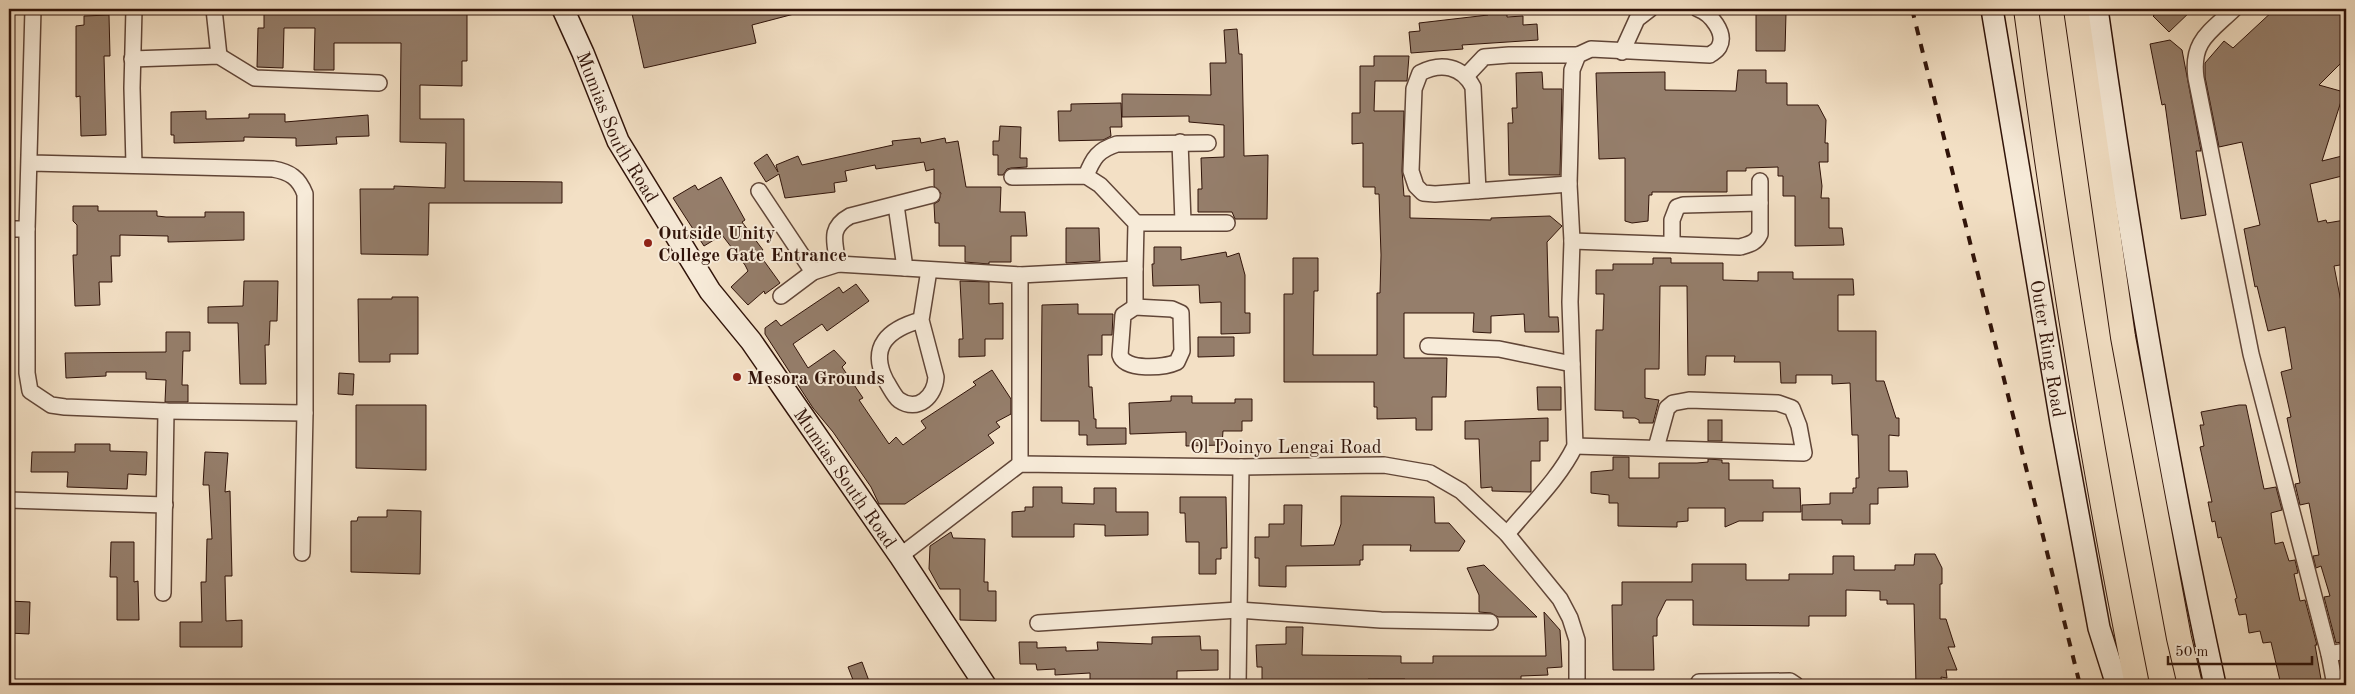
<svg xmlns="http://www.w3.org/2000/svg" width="2355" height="694" viewBox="0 0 2355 694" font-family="'Old Standard TT',serif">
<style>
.building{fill:#957e6b;stroke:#301309}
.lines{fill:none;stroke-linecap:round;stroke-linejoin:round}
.minor-casing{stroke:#614638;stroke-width:18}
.secondary-casing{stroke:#301309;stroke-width:24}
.primary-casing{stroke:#301309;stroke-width:26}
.minor{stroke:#f7ebd9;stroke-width:15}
.secondary{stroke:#f7ebd9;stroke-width:21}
.primary{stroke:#f3e0c5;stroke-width:24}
.rail{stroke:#301309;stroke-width:4;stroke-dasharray:9 9;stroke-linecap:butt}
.poi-dot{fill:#8f2418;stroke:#f7ebd9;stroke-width:2}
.labels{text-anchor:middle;stroke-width:4;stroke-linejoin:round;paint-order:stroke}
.street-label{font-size:19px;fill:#301309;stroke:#f7ebd9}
.poi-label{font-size:19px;font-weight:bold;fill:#301309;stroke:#f7ebd9;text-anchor:start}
</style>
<rect width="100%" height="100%" fill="#f3e0c5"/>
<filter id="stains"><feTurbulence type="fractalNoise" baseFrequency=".004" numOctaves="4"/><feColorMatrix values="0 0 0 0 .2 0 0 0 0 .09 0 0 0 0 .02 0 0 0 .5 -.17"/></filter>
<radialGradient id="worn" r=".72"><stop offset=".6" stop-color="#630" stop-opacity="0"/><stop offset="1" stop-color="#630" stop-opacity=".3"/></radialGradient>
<g class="building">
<path d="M264,9L371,11V9H409V11L467,9V61H462V86L420,85V119H464V181L562,182V203H429L428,255L361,254L360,189H394V186L445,188L446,143L400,142L401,43H334V70H314L315,28H284L283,68L257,67L258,28H264Z"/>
<path d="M631,9H794V14L752,25L756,43L644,68Z"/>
<path d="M1488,9H1507V17L1523,16V25L1537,24L1538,40L1462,45L1463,49L1411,53L1409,32L1420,31L1419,23L1488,15Z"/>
<path d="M2161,9H2193L2169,32L2153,16Z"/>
<path d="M2275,9H2346V58L2319,85L2344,92L2322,161L2346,155V175L2310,184L2318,222L2326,220L2327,223L2345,220L2346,228V264L2334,266L2343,312L2346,311V641L2336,643L2324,597L2330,596L2321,566L2316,568L2313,556L2319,555L2309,503L2300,505L2295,484L2300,483L2287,418L2291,417L2281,372L2292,369L2285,327L2268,331L2257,286L2255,287L2244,229L2260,225L2242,142L2219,147L2205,77V63L2224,41L2233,48Z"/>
<path d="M1756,13H1786L1785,51H1756Z"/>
<path d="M109,15L110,56H104L106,135L81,136L80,96L76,97V26L84,25V16Z"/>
<path d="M1237,29L1239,54H1242L1244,156L1268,155L1267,219H1235L1232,212H1198V189H1202L1201,158L1224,157V125L1189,122V116L1122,117V94L1211,95L1210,63H1226L1224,30Z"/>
<path d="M2170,40L2182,50L2186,71L2201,151H2196L2206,215L2181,219L2165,104L2162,105L2150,44Z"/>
<path d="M1374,56H1409L1407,81H1375L1374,111H1404L1402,171L1404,196H1410V218L1491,220V218L1550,216L1562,226L1547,242L1549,317H1558L1559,332H1525L1524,314L1491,316V333L1473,332L1474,313H1404V358H1447L1446,397H1432V430H1416V418L1377,419V407H1374V382H1284V294H1293V258H1318V291H1314L1313,355H1377V293H1380L1381,255L1379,194H1375V187H1363V143L1352,144V113H1360V66H1374Z"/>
<path d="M1738,70H1766V83H1787V105H1818L1826,120L1825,143H1828V162H1819L1822,186L1821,198H1829V228H1842L1844,245L1795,246V196H1783V176H1778V167L1746,168V171H1727V192H1652V195H1649L1648,221L1632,223L1625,221V158L1599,159L1596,73L1665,72V90L1736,91Z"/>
<path d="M1542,72L1543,89H1562L1560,175H1509L1508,123H1513L1512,108H1517L1516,73Z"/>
<path d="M1121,103L1122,127H1110L1111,136L1103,140L1059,141L1058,111H1071V104Z"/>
<path d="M206,111V119L249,118V114H285V122L368,115L369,136L336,137L337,144L296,146V138L244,137V141L174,143V135H171V112Z"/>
<path d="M1000,126L1021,127L1020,158H1027V167L1011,168L1007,169L1003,175H998V155H993V141H999Z"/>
<path d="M920,138L921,143L945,138L946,143L958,141L966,187H1001L1000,212H1025L1027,236H1011V262H989V264L965,262V246H939V223H935L934,204L939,201L941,193L934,186V169L926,171L924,162L876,169L875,165L845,171L847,181L834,183L835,192L785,198L779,174L766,182L754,163L767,154L778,172L776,165L798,156L802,165L893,145L892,141Z"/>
<path d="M721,177L745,220L742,222L763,250L759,254L780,283L765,294L764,291L748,305L731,287L748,271L745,265L722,235L704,246L673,198L695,185L698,190Z"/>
<path d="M73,206H98V211H157V216L166,217H205V212H244V240L168,242V236L120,235V256H111L112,282H99L100,305L75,306L73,255H77V225L73,221Z"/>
<path d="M1066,228H1099L1100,261L1066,263Z"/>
<path d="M1154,247H1181V260L1226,252L1227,257L1239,253L1245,275V313H1250V333L1221,334V302L1200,303L1199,285L1153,286L1152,264H1154Z"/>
<path d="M1653,258H1671V263H1723V280L1758,281V272H1793V279H1853L1854,295H1838V331H1876V381H1884L1896,418H1899V436L1889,435V471H1907L1908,487L1878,488V504H1870V524H1842V520H1802V505L1830,504V493H1853V488H1856V478H1859L1858,435H1852L1850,383L1832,384V375H1796V383H1781L1780,362H1734L1735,356H1706L1705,375H1688L1687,286H1660L1659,369H1645V398L1659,400L1653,423H1639V420L1635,418H1623V411L1595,410L1596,330H1603L1604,294H1596V270H1613V264H1653Z"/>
<path d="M244,281H278L277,321H270L269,345H265L266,384H240L238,323H208V307L243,306Z"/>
<path d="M960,281L989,282V304L1003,303V339H985V356L959,357V339H963Z"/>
<path d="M856,284L869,301L827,331L822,324L793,344L808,368L834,350L846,363L842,367L863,398L859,400L889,444L896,437L903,445L926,428L921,421L976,385L973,382L992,370L1011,399V414L996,422L1000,427L988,435L994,443L905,504H879L871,487L833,432L813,408L765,334V328L776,320L781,326L839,287L843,293Z"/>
<path d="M392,297H418V354H390V362H359L358,299H392Z"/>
<path d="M1078,304V314H1113L1112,335H1102V355H1088L1089,387H1092L1094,419H1096V428H1126V444L1087,445V435H1079V421H1041L1042,305Z"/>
<path d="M166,332H190V351H183L182,385H188V402H165L166,380L146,379V372H106V376L66,378L65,353L166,352Z"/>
<path d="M1198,337H1234V356L1198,357Z"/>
<path d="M339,373L354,374L353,395L338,394Z"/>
<path d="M1537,387H1561V410H1538Z"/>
<path d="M1171,396H1192V403H1235V399H1252V421H1242V431H1223L1222,445L1186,446V432L1130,434L1129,403L1171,401Z"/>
<path d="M356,405H426V470L356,468Z"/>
<path d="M2239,405H2246L2264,489L2276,487L2282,510L2271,513L2275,544L2283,542L2289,561L2295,560L2298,573L2294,574L2300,601L2305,600L2317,645H2315L2322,685H2281L2271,642L2263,643L2260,631L2249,633L2246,614L2239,615L2235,599L2237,598L2221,537L2218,538L2215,521L2212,522L2208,502H2212L2200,447L2204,446L2200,425H2204L2201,412Z"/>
<path d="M1548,418V441H1540V461H1531V492L1492,491V487L1481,488L1479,439H1465V421Z"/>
<rect x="1708" y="420" width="14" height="21"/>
<path d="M75,444H110V451L147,452L146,475L128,474L127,489L67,487L68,472H31L32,452H75Z"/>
<path d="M205,452L228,453L225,492L230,491L232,576H225L226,621L242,620V647H180V622H202L201,582H206L207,539H212L209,485H203Z"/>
<path d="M1613,457H1629V478H1659V463H1697L1708,462V459L1722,460V463H1729V480H1773V488H1800L1801,512H1763V521H1739L1725,527V508H1688V521L1677,522V527L1618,526V503H1609V495L1591,493V472L1613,470Z"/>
<path d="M1033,487H1062V503L1094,504V488H1116V512H1148V535L1105,536V525L1074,524V537H1012V512L1025,511V507H1033Z"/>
<path d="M1341,496L1434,497L1435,523H1449L1465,541L1459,551H1410L1411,545H1363V560H1360V565L1286,566V587L1259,586V558H1255V537H1269V524H1284V505H1302L1301,546L1334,545L1341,524Z"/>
<path d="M1180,497H1226L1227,548H1221V559H1216V574H1199V542H1186L1185,513H1180Z"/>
<path d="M387,510L421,511L420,574L351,572V521H357L358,517H387Z"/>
<path d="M951,532L953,538L985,539L984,582H988V591H996V621L960,620V589H940L929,569L930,546Z"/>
<path d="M111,542H134V582L138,581L139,620H117V577H110Z"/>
<path d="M1915,554H1935L1942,568V584H1940V619H1946L1955,647H1948L1957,670H1946L1947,678L1941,677L1942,685H1916L1914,604H1887V600H1880V591L1846,590V616H1809V626L1693,625V600H1666L1657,618V636H1653L1654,670H1613L1612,605H1622V582H1692V564H1746V580H1789V574H1833V556H1854V570H1895V565H1914Z"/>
<path d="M1484,565L1537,617H1498L1491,613L1479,612V595L1467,568Z"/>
<path d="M9,601L30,602L29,634L9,633Z"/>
<path d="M1544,612L1560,630L1562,667L1547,668L1548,675L1521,676V684H1405V679H1368V683L1337,682V685H1262V667H1257L1256,645L1286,644V627H1303L1302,655L1401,656V663H1433V656H1546Z"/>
<path d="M1200,636L1201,650H1218V670L1177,671V685H1090V673L1055,675V669L1037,670L1036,664H1020L1019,642H1037V648L1066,647V651L1098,650L1097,642L1152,644V637Z"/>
<path d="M862,662L869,681L855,685L848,667Z"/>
</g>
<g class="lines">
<defs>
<g id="minor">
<path d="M214,9L219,56"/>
<path d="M2234,9C2209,33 2191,41 2196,78L2251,354L2329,654L2335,685"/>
<path d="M1622,52L1637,19L1650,9"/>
<path d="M132,59L219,56L255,78L379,83"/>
<path d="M1467,75L1484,57L1509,55H1578"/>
<path d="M1180,142L1183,222"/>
<path d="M31,163L273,169C290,172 299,178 305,194V413L166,411L65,407L51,405L30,391L27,373V229L33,9"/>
<path d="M134,165L132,88L134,9"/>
<path d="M1086,176C1093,158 1098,150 1117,144L1208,143"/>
<path d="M1012,177L1086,176L1100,185L1136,223L1135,269L1020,275"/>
<path d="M759,191L813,272"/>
<path d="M1478,191L1473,87C1462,66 1441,62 1420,73L1414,89L1411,171L1416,186L1423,193L1435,194L1569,184"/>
<path d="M896,205L905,268L1020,275V464"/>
<path d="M1136,223H1227"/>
<path d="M9,229H27"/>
<path d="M1572,241L1740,247C1750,244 1756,243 1760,234V181"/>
<path d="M1672,244V220L1677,207L1683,205L1760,203"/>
<path d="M838,264C835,242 828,228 850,216L932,195"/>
<path d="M1135,269V307"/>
<path d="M781,296L813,272L838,264L905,268"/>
<path d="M1135,307L1172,309L1181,313L1182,351L1177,362C1164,368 1125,371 1120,355L1123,315Z"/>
<path d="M921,320C889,329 868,346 886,381C890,387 894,396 899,400C918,413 935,396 936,377L921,320L929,270"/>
<path d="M1428,346L1499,349L1572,364"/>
<path d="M1575,446L1804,453L1799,426L1792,408L1778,403L1689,400L1673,403L1667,408L1656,448"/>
<path d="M9,500L165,505"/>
<path d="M1507,534C1530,506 1559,479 1575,446L1570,302L1572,241L1569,184L1572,70L1578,55L1591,49L1710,55C1712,53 1717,51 1719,47C1727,33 1710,13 1698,9"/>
<path d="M302,553L305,413"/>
<path d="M900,556L1020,464L1241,467L1384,465L1430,473L1461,491L1507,534L1560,599L1570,618L1577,640V685"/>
<path d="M163,593L166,411"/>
<path d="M1038,623L1238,610L1381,620L1490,622"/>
<path d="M2329,654L2346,651"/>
<path d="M1699,682L1790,681L1796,685"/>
<path d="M1238,685L1241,467"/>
</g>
<g id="secondary">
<path id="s1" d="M563,9L583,53L618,141L710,291L751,341L900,556L985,685"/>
<path id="s2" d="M1992,9L2061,422L2099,628L2117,685"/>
<path d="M2097,9C2129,235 2166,462 2215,685"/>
</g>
<g id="primary">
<path d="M2026,9C2056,235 2092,461 2137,685"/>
<path d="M2076,9L2123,337L2179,638L2190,685"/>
</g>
</defs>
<use href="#minor" class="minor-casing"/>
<use href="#secondary" class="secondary-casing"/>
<use href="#primary" class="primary-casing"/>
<use href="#minor" class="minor"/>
<use href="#secondary" class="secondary"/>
<use href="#primary" class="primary"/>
<path class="rail" d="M1912,9L2080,685"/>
</g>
<g class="poi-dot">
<circle cx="648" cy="243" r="5"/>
<circle cx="737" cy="377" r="5"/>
</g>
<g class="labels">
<g class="street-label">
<text dy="7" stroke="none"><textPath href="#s1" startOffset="130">Mumias South Road</textPath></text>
<text dy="7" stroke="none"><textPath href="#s2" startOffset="344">Outer Ring Road</textPath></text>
<text x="1286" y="453">Ol Doinyo Lengai Road</text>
<text dy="7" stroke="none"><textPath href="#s1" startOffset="550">Mumias South Road</textPath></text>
</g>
<g class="poi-label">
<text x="658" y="239">Outside Unity<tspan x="658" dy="22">College Gate Entrance</tspan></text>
<text x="747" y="384">Mesora Grounds</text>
</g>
</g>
<rect width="2355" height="694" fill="none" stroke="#f3e0c5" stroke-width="30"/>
<rect x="10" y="10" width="2335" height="674" fill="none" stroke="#301309" stroke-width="2.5"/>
<rect x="15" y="15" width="2325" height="664" fill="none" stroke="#301309"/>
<path d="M2168 656v8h144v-8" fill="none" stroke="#301309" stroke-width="2.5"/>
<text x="2175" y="656" font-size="15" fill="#301309" stroke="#f7ebd9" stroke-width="4" paint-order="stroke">50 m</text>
<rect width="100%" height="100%" filter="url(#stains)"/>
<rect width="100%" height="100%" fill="url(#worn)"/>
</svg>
